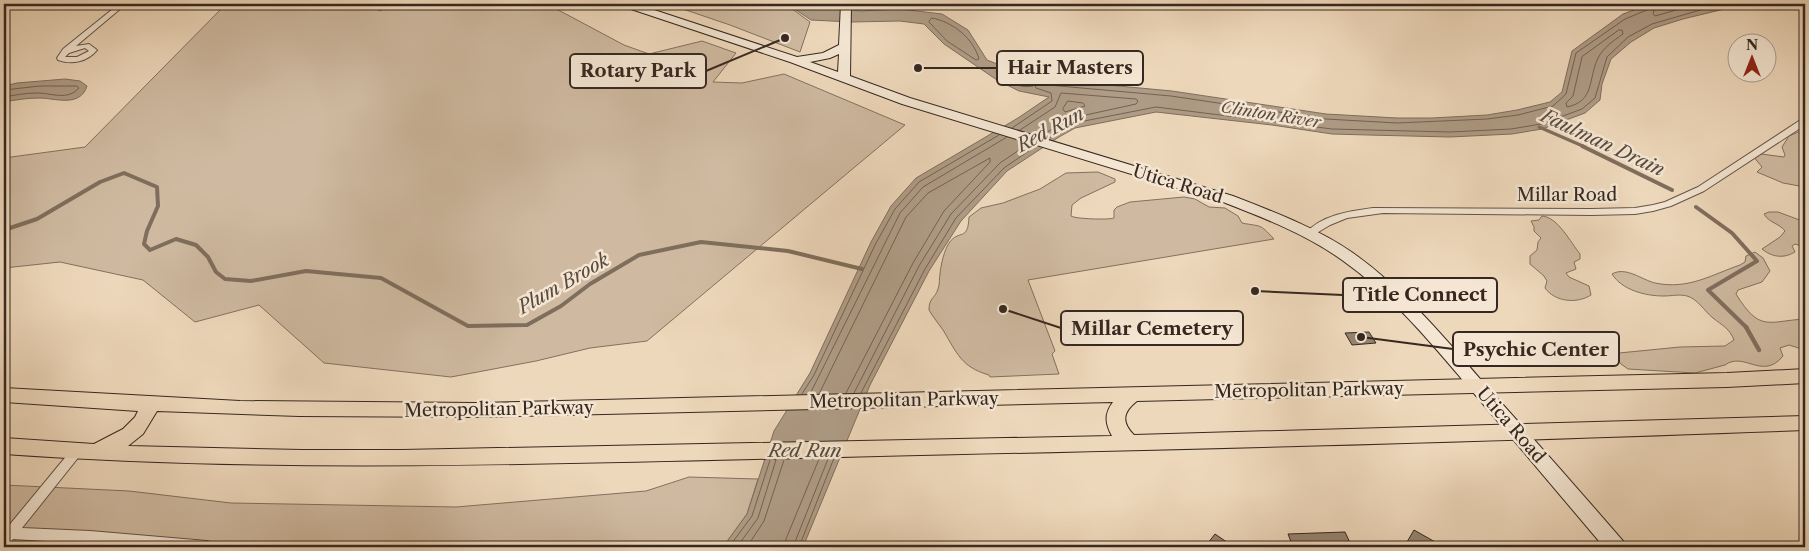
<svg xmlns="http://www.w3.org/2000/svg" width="1809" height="551" viewBox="0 0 1809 551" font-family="'Libre Caslon Text',serif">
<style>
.green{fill:#cfbaa1;stroke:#827160}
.water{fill:#af9c86;stroke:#7f6e5d}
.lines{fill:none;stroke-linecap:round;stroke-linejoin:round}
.shore{stroke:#726253;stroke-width:1}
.stream-far2{stroke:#7f6e5d;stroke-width:3}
.stream-far1{stroke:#7f6e5d;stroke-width:4}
.stream{stroke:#7f6e5d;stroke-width:4.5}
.building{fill:#968471;stroke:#362820}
.street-casing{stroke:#645447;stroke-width:2}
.secondary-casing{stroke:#362820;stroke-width:2}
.primary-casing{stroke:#362820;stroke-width:2}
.street{fill:#f4e6d3;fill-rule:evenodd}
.secondary{fill:#f4e6d3;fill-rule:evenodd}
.primary{fill:#eed8bb;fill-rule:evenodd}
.labels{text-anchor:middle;stroke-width:5;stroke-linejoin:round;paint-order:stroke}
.far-water-label{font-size:16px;font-style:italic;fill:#5a4b3f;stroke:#f4e6d3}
.street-label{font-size:18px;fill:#362820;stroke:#f4e6d3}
.water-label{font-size:19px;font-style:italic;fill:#5a4b3f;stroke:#f4e6d3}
.leader{fill:none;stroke:#362820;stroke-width:2}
.callout-dot{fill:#362820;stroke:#f4e6d3;stroke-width:2}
.callout{fill:#f4e6d3;stroke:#362820;stroke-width:2}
.callout-label{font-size:19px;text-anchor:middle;font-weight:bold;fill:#362820}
</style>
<rect width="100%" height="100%" fill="#eed8bb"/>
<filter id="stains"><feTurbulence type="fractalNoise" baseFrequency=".004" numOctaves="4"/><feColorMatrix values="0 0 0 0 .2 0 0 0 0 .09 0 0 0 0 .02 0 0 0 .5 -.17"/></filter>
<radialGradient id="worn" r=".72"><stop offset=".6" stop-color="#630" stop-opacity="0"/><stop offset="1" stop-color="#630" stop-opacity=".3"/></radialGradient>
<g class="green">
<path d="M226,4H369L380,11L392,4H547L624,45L649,54L702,41L736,53L713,82L742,83L784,74L905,125L647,341L590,348L536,361L451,377L324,363L259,305L195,322L143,280L60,262L4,268V158L85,147Z"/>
<path d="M679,4H791V8L810,22L800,52L730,25L677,7Z"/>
<path d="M1805,129V187L1783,183L1757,172L1762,167L1753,156L1761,154L1784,157L1785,155L1782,147L1789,136Z"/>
<path d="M1098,172L1115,179V182L1081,198L1072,205L1071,216C1075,219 1109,220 1114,218V210L1117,207L1130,202L1184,197L1195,199L1209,207L1225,208L1238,216L1242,223C1262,227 1259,223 1274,239L1028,280L1055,351L1052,354L1059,374L990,377L989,375C961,367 957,353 943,330C938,323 933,317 929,310C929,297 935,299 938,289C940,285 939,278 940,274C941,264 944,251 949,243C959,229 968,242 969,217L981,208L1003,203L1040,189L1066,173Z"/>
<path d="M1769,212H1778L1805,222V247L1795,244L1792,246L1795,252C1783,259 1772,257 1762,249L1780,237L1785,231C1779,223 1769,223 1764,214Z"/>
<path d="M1542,216C1558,217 1571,243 1580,254V259L1574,262L1576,269L1566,273L1569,277L1589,286L1591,295C1577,304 1555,302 1545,288L1547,281L1544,276L1530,264V256L1537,250L1538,242L1541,238L1534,231V227L1531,221L1539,220Z"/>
<path d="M1755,252L1763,258L1770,271L1762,282L1738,290L1736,294C1760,333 1768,321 1805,319V350L1789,345L1780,348L1783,356C1763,381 1744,351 1725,365L1695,373L1628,369L1621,364L1617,359L1619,353L1680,347L1725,346L1734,340C1730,329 1722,325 1713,318C1704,311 1698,299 1687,296C1680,294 1671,296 1664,296C1645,296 1622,290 1612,274C1626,266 1642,280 1655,283C1688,290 1711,275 1740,265L1745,262L1746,256Z"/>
<path d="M689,477L758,479L747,514L723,547H4V485L129,491L231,503L456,507L646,491Z"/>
</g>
<g class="water">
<path d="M794,4H826L828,7L861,11L900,9L942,14L968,30L987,60L1033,78L1172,91L1326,114L1397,118H1432L1487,115L1517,110L1550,102L1562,92L1572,51L1623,14L1650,4H1745L1683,19L1654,28L1631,42L1611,59L1602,84L1600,100L1585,113L1542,129L1512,134L1450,137L1368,135L1332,134L1272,125L1156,112L1075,128L1059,137L1007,171L961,221L929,271L870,385L803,547H723L747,514L774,431L810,373L871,242L891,206L916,178L1018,118L1049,97L1019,91L997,80L944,44L924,24L900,21L851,22L811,20L793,8Z"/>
<path d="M65,79L80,81L87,86C80,108 55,98 39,98C27,98 15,100 4,102V86L17,83Z"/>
</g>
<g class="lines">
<g class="shore">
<path d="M1656,4L1653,14L1655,16L1697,4"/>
<path d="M932,18C953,22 973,38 979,59L976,60L947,41L929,22Z"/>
<path d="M1619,30H1622L1623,34C1613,41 1604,47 1598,58C1588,79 1595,101 1567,107L1566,103L1573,96L1582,57Z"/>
<path d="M999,70L1032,83L1033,86C1019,89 1006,81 996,72Z"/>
<path d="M4,90L40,86H77L79,88C67,101 52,93 37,93C26,93 15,95 4,97"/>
<path d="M1068,101L1083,103L1085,106L1065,112L1063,109Z"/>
<path d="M1012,128L1052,101L1051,93L1036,88L1035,85L1037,84L1171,96L1326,119L1397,123L1487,119L1518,115L1553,106L1566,94L1576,53L1625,19L1647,10L1649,4"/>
<path d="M1020,130L1055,107L1061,93L1136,99L1138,101L1136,104L1072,118L1040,136"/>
<path d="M1048,139L1074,123L1156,107L1332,129L1450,132L1511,129L1541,124L1582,109L1595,98L1607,57L1628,37L1652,24L1721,4"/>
<path d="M854,393L919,266L951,214L1000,163L1028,144"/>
<path d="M861,393L925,269L956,218L1004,168L1036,146"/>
<path d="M802,394L814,375L875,245L895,209L919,182L999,135"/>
<path d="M810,394L900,213L923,187L1007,137"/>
<path d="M819,394L906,217L928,193L990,158V162L944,211L913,263L846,393"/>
<path d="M729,547L752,516L770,460"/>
<path d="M737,547L758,518L776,460"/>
<path d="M747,547L764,521L784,460"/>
<path d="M785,547L786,539L819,459"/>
<path d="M793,547L828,459"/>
<path d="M799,547L834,458"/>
</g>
<path class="stream-far2" d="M1539,127L1585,147"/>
<g class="stream-far1">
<path d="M1582,146L1672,190"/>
<path d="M1696,207L1732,233L1757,261L1708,290L1747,328"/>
<path d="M4,230L37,219L100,182L124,173L157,187L158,206L147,231L144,244L150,250L176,239L196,245L208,257L216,272L225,279L251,281L306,271L381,278L468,326L527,325L561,306L590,284L639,255L701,242L788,251L862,269"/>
</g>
<path class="stream" d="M1746,327L1759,350"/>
</g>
<g class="building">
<path d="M1369,332L1376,343L1352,345L1345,333Z"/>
<path d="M1414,530L1444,547H1404Z"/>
<path d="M1345,532L1352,547H1293L1288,534Z"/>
<path d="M1215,534L1234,547H1214L1208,543Z"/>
</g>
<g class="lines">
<defs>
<g id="street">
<path d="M119,4H126L76,46L89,44L97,50C87,62 72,65 58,60L57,58L63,49ZM85,48L89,51L77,57H65L69,53Z"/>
<path d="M1802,119H1805V125L1704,191L1671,206L1653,211L1635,214L1591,215L1383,213L1347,218L1330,225L1310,237L1305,234C1321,215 1350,211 1373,208L1591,209L1635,208L1653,205L1665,202L1698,187Z"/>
<path d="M77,446L81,448L83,451L81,454L22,528L90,531L207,541L212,543L213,547H144L13,539L9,545L4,547V528H7L73,448Z"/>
</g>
<path id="secondary" d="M621,4H636L797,57L823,53L839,45L841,4H851L850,76L910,98L1233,196C1274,212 1317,228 1353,253C1405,290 1446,339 1487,387C1533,438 1578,489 1623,541L1626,547H1604C1560,495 1516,443 1472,391C1432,344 1393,296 1342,260C1306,234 1264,218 1223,202L902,104L790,62L622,6ZM839,54L838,72L810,62L830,58Z"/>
<path id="primary" d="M1805,369V383L1727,387L1137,401C1123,412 1121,422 1134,435L1805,416V430C1470,443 1135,450 800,458C535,464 269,473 4,454V438L94,444L123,429L135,417L138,411L4,402V388L240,401L476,403L1727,373ZM1113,402C1104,414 1105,423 1112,436L402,450H302L128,446L143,434L157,411L299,416L476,417Z"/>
</defs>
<use href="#street" class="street-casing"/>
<use href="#secondary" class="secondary-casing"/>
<use href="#primary" class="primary-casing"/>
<use href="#street" class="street"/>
<use href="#secondary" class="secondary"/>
<use href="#primary" class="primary"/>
</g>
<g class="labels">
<g class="far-water-label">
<text transform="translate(1271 114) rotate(9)" y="6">Clinton River</text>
</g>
<g class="street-label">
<text transform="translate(1178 184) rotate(17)" y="6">Utica Road</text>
<text x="1567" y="201">Millar Road</text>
<text transform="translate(1309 390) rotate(-1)" y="6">Metropolitan Parkway</text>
<text transform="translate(904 400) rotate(-1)" y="6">Metropolitan Parkway</text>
<text transform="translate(499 409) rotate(-1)" y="6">Metropolitan Parkway</text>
<text transform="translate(1511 425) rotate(49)" y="6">Utica Road</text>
</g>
<g class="water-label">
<text transform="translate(1050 129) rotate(-28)" y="7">Red Run</text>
<text transform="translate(1603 142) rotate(25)" y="7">Faulman Drain</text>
<text transform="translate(563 283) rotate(-30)" y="7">Plum Brook</text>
<text x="805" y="457">Red Run</text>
</g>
</g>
<path class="leader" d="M918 68L997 68M785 38L706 71M1255 291L1343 295M1003 309L1061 328M1361 337L1453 349"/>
<g class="callout-dot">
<circle cx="918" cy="68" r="5"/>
<circle cx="785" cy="38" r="5"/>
<circle cx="1255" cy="291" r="5"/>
<circle cx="1003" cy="309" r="5"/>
<circle cx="1361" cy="337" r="5"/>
</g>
<g class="callout">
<rect x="997" y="51" width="146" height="34" rx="5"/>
<rect x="570" y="54" width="136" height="34" rx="5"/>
<rect x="1343" y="278" width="154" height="34" rx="5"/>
<rect x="1061" y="311" width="182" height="34" rx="5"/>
<rect x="1453" y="332" width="166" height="34" rx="5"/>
</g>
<g class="callout-label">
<text x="1070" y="74">Hair Masters</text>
<text x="638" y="77">Rotary Park</text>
<text x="1420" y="301">Title Connect</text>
<text x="1152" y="335">Millar Cemetery</text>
<text x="1536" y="356">Psychic Center</text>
</g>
<rect width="1809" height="551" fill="none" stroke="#eed8bb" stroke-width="20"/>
<rect x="5" y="5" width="1799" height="541" fill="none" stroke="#362820" stroke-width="2.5"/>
<rect x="10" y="10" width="1789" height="531" fill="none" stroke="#362820"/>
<g transform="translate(1752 58)"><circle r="24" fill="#f4e6d3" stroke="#a89a8b"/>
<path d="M0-4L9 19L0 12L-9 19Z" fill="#8f2418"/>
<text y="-8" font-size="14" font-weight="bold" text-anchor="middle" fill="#362820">N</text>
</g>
<rect width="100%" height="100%" filter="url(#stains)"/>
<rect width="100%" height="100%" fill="url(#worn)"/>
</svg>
